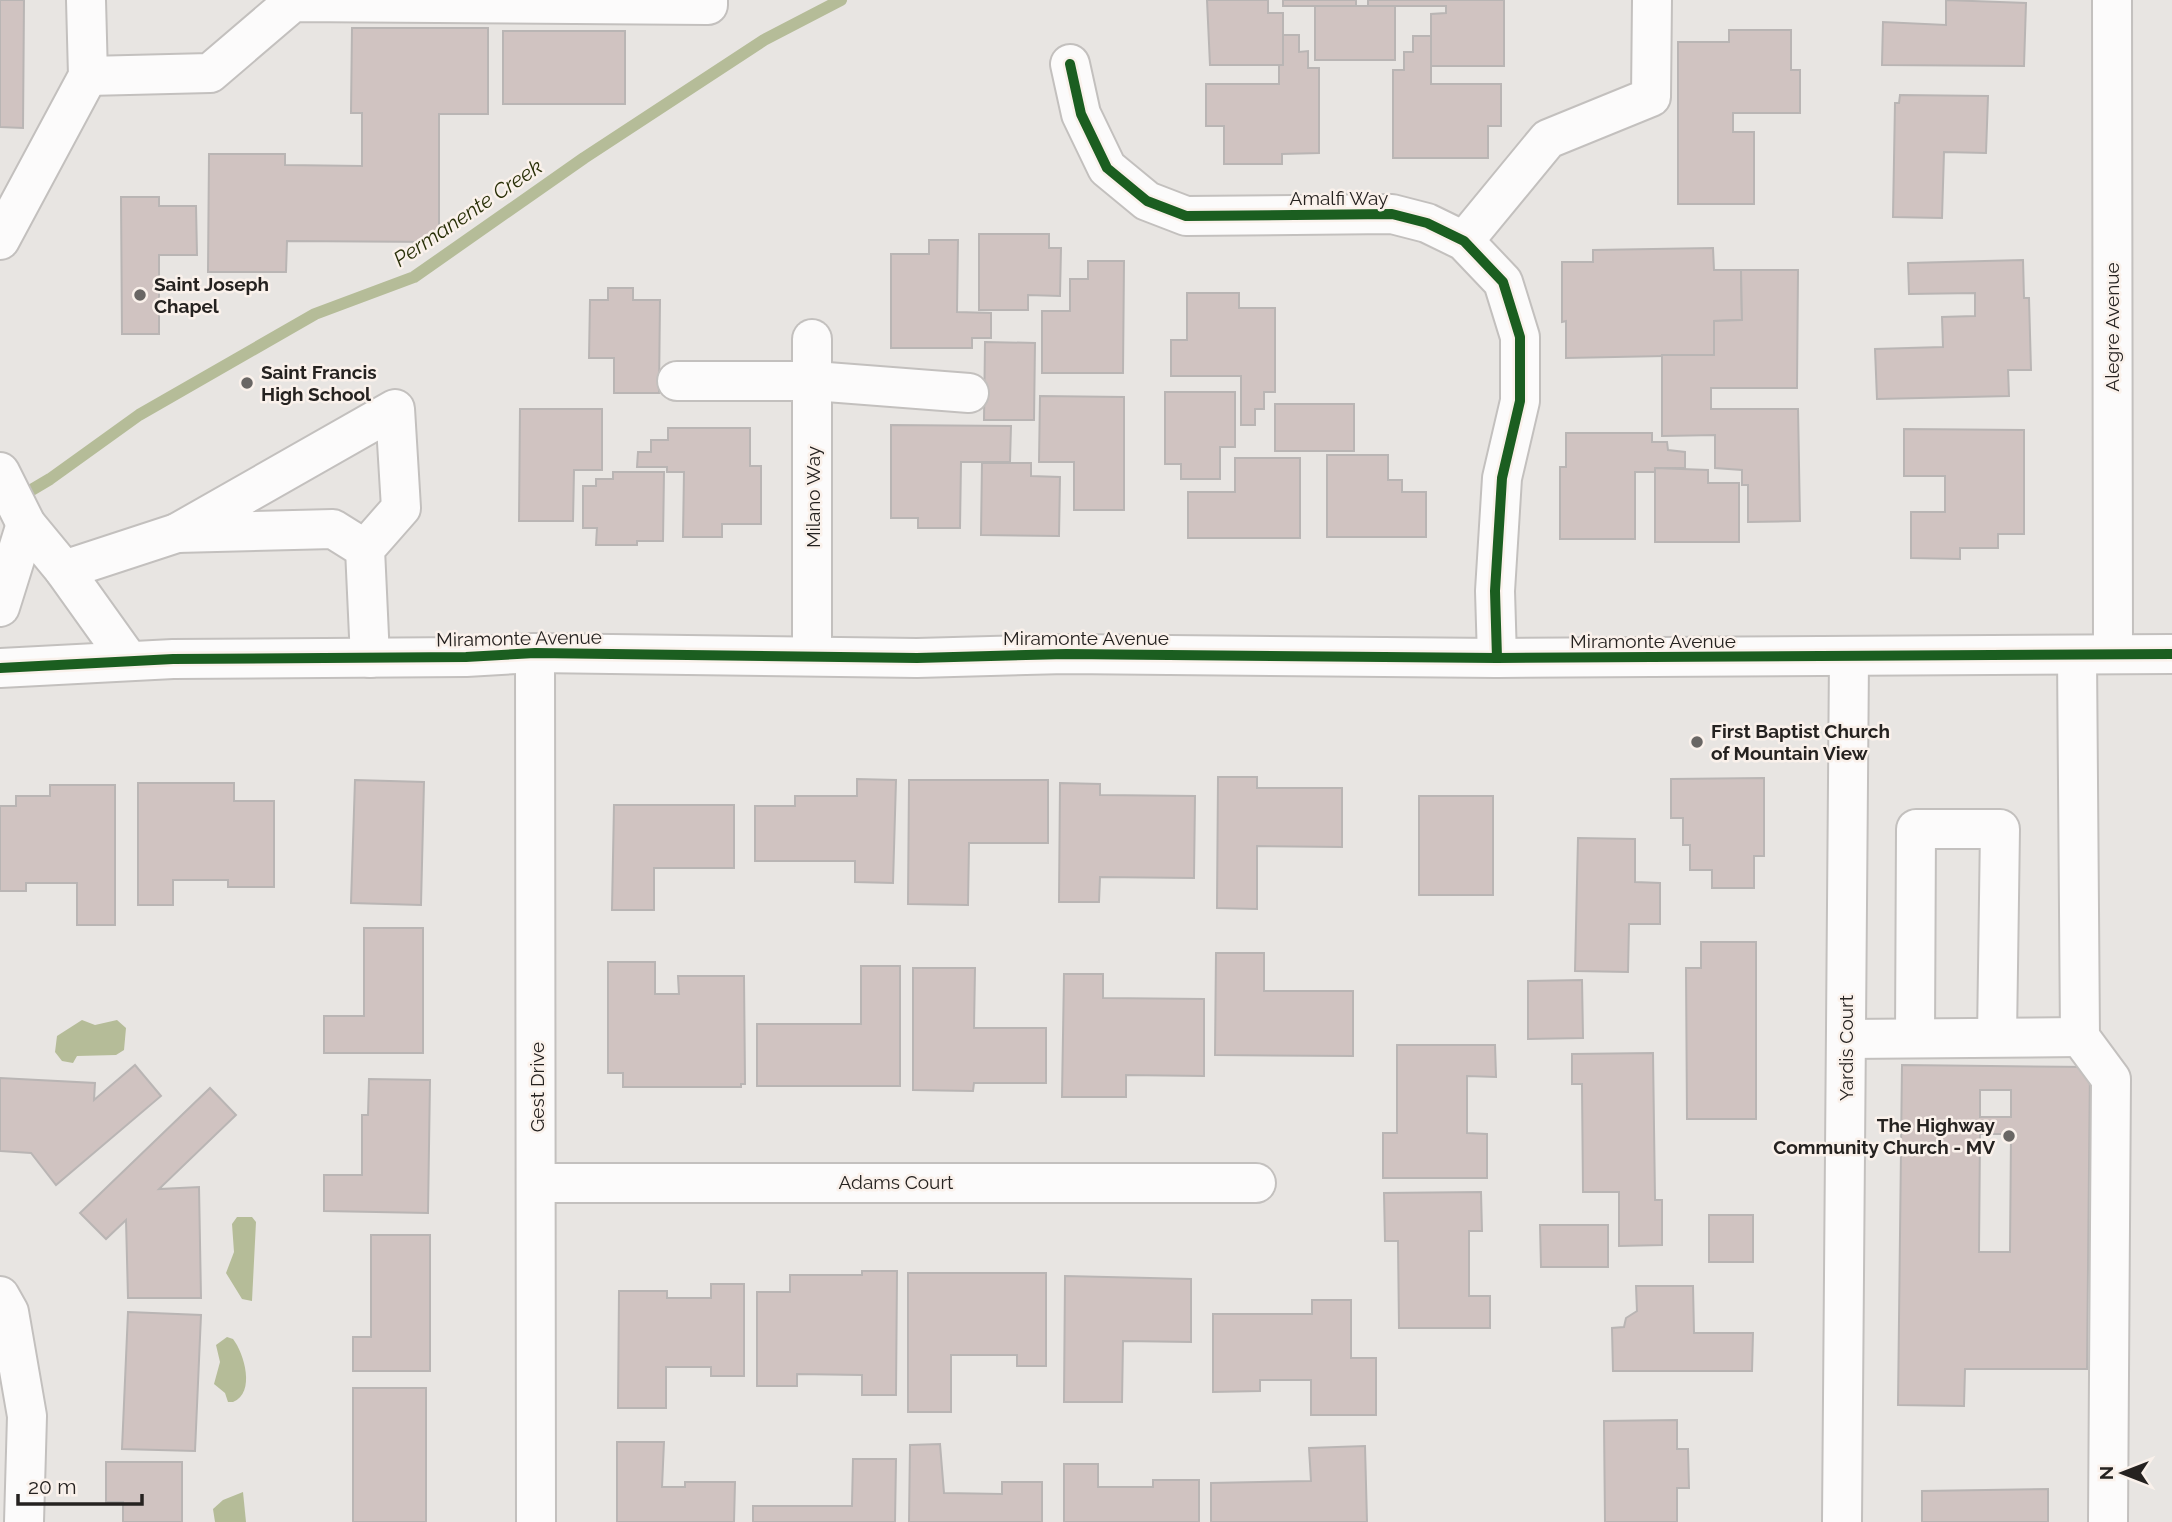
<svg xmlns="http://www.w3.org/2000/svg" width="2172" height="1522" viewBox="0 0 2172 1522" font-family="Raleway,sans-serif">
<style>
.water{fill:#b5bc98}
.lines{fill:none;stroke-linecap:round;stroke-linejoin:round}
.stream{stroke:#b5bc98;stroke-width:12}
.building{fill:#d0c3c1;stroke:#b9b5b4;stroke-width:2;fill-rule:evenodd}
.minor-casing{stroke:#c3c0be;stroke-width:42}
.minor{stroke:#fcfbfb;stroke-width:38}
.cycleway-casing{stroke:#faf1eb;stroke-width:15}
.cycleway{stroke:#1b5e20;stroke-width:10}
.poi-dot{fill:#696664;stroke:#faf1eb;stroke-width:2.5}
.labels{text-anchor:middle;stroke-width:5;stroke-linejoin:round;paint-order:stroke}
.street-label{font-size:19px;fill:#252220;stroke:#faf1eb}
.poi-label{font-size:19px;font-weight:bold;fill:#252220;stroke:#faf1eb;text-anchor:start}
.water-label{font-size:21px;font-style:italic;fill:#293008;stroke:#faf1eb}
</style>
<rect width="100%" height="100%" fill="#e8e5e2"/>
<g class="water">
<path d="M82,1020L95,1025L117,1020L126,1028L124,1050L116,1055L77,1056L73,1063L62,1061L55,1052L57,1036Z"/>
<path d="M237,1217H252L256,1222L252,1301L242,1299L226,1273L234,1252L232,1224Z"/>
<path d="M227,1337L233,1339C244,1353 256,1393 233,1402H228L225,1393L214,1384L220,1362L216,1345Z"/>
<path d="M243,1492L246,1522H215L213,1509L223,1500Z"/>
</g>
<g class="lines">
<path class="stream" d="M18,498L50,479L139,415L315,314L414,277L584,158L764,40L841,0"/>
</g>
<g class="building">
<path d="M0,0H24L23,128L0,127Z"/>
<path d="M1207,0H1268V13H1283V65H1210Z"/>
<rect x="1283" y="0" width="73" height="6"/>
<path d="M1368,0H1504V66H1431V14L1446,13V6H1368Z"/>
<path d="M1946,0L2026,3L2024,66L1882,65L1883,22L1946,25Z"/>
<rect x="1315" y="6" width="80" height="54"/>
<path d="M352,28H488V114H439V242L287,241L286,272H208L209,154H285V165L362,166V113H351Z"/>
<path d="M1729,30H1791V70H1800V113H1733V132H1754V204H1678V42H1729Z"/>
<rect x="503" y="31" width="122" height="73"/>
<path d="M1283,35H1299V52L1308,51V68H1319V153L1282,154V164H1224V126H1206V84H1279V65H1283Z"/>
<path d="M1413,36H1431V84H1501V126H1488V158H1393V70H1404V52H1413Z"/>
<path d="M1900,95L1988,96L1986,153L1944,152L1942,218L1893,217L1895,103H1899Z"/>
<path d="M121,197H159V206H196L197,255H159V334H122Z"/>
<path d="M979,234H1049V248H1061L1060,296L1028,295V310H979Z"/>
<path d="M929,240H958L957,312L991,313V338H972V348H891V254H929Z"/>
<path d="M1713,248L1714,270H1741L1742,320L1714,321V355L1566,358V321L1562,322V262H1593V250Z"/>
<path d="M2023,260L2024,298H2029L2031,370H2008L2009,396L1877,399L1875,349L1943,347L1942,317L1975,316V293L1909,294L1908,263Z"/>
<path d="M1088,261H1124L1123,373H1042V311H1070V279H1088Z"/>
<path d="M1741,270H1798L1797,388H1711V409H1798L1800,521L1748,522V485H1742V470L1715,468V435L1662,436V355H1714V321L1742,320Z"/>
<path d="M608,288H633V300H660L659,393H614V358H589L590,300H608Z"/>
<path d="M1187,293H1239V308H1275V392H1264V409H1255V425H1241V376H1171V340H1187Z"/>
<path d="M985,342L1035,343L1034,420H984Z"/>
<path d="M1165,392H1235V447H1220V479H1181V464H1165Z"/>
<path d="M1040,396L1124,397V510H1074V462H1039Z"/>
<rect x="1275" y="404" width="79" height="47"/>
<path d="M520,409H602V470H574L573,521H519Z"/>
<path d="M891,425L1011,426L1010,462H961L960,528H918V518H891Z"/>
<path d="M668,428H750V466H761V524H722V537H683L684,472H667V467H637L638,452H651V440H668Z"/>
<path d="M1904,429L2024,430V534H1998V548H1960V559L1911,558V512H1945V476H1904Z"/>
<path d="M1566,433H1652V442H1667L1668,450L1685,452V468H1655V472H1635V539H1560V467H1566Z"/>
<path d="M1327,455H1388V480H1402V492H1426V537H1327Z"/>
<path d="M1235,458H1300V538H1188V492H1235Z"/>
<path d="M982,463H1031V476L1060,477L1059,536L981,535Z"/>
<path d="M1655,468L1708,470V483H1739V542H1655Z"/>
<path d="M613,472H664L663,541H637V545H596L597,528H583V486H596V479H613Z"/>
<path d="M1218,777H1257V788H1342V847L1257,846V909L1217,908Z"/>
<path d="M1764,778V856H1754V888H1712V870H1690V845H1683V818H1671V779Z"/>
<path d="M857,779L896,780L893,883L855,882V861H755V806H795V796H857Z"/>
<path d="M355,780L424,782L421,905L351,903Z"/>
<path d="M909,780H1048V843H969L968,905L908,904Z"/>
<path d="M138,783H234V801H274V887H228V880H173V905H138Z"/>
<path d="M1060,783L1100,784V795L1195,796L1194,878L1100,877L1099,902H1059Z"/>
<path d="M50,785H115V925H77V883H26V891H0V806H16V796H50Z"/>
<rect x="1419" y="796" width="74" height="99"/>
<path d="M614,805H734V868H654V910H612Z"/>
<path d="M1578,838L1635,839V882L1660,883V924H1629L1628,972L1575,971Z"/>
<path d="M364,928H423V1053H324V1016H364Z"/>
<path d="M1701,942H1756V1119H1687L1686,968H1701Z"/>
<path d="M1216,953H1264V991H1353V1056L1215,1055Z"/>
<path d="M608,962H655V994H679L678,976H744L745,1084H741V1087H623V1073H608Z"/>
<path d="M861,966H900V1086H757V1024H861Z"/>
<path d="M913,968H975L974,1028H1046V1083H974L973,1091L913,1090Z"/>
<path d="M1064,974H1103V998L1204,999V1076L1126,1075V1097H1062Z"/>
<path d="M1582,980L1583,1038L1528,1039V981Z"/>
<path d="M1397,1045H1495L1496,1077L1467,1076V1133L1487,1134V1178H1383V1133H1397Z"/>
<path d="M1653,1053L1655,1200H1662V1245L1619,1246V1192H1583L1582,1084H1572V1054Z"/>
<path d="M135,1065L161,1096L56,1185L31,1153L0,1151V1078L95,1083L94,1100Z"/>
<path d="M1902,1065L2090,1067L2087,1369H1965L1964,1406L1898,1405ZM1980,1090H2011V1117H1980ZM1980,1134H2011L2010,1252H1979Z"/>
<path d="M369,1079L430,1080L428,1213L324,1211V1175H362V1115H368Z"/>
<path d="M210,1088L236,1115L159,1189L199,1187L201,1298H128L126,1220L106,1239L80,1213Z"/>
<path d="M1481,1192L1482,1231H1469V1296H1490V1328H1399L1398,1241H1385L1384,1193Z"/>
<rect x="1709" y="1215" width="44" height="47"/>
<path d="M1540,1225H1608V1267H1541Z"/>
<path d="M371,1235H430V1371H353V1337H371Z"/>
<path d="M862,1271H897L896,1395H862V1375L797,1374V1386H757V1292H790V1275H862Z"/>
<path d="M908,1273H1046V1366H1017V1355H951V1412H908Z"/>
<path d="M1065,1276L1191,1279V1342L1123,1341L1122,1402H1064Z"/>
<path d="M711,1284H744V1376H711V1367H666V1408H618L619,1291H667V1298H711Z"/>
<path d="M1636,1286H1693L1694,1333H1753L1752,1371H1613L1612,1328L1624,1327L1626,1318L1637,1311Z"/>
<path d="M1312,1300H1351V1358H1376V1415H1311V1380H1260V1391L1213,1392V1314H1312Z"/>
<path d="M128,1312L201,1315L195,1451L122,1449Z"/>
<rect x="353" y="1388" width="73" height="134"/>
<path d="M1677,1420V1449H1688L1689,1488H1677V1522H1605L1604,1421Z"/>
<path d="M617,1442H664L662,1487H685V1482H735L734,1522H617Z"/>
<path d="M940,1444L944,1493L1002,1494V1482H1042V1522H909L910,1445Z"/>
<path d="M1365,1446L1367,1522H1211V1483L1311,1481L1309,1448Z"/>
<path d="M853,1459H896L895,1522H753V1506H852Z"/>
<path d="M106,1462H182V1522H123V1502H106Z"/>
<path d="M1064,1464H1098V1487H1153V1480H1199V1522H1064Z"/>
<path d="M2048,1489V1522H1922V1491Z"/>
</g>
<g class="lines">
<defs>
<g id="minor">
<path d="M2112,0L2113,654"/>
<path d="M1070,64L1081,114L1107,168L1147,201L1186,216L1392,214L1427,223L1464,241L1503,282L1520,337V401L1502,478L1495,591L1497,658"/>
<path d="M88,76L210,73L293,2L708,5V0"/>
<path d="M0,240L88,76L86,0"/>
<path d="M1464,241L1548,139L1651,97L1652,0"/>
<path d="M812,339V656"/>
<path d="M677,381H814L969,393"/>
<path d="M0,472L26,524L64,570L129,661"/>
<path d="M365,549L333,529L177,533L395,409L401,508L365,549L370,658"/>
<path d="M64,570L177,533"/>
<path d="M0,607L26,524"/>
<path d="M535,653L536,1522"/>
<path d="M2077,655L2080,1037L2111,1079L2108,1522"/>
<path d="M0,668L173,659L466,657L535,653L917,658L1066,654L1497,658L2172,654"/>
<path d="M1915,1038L1916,829H2000L1997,1037"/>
<path d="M1846,1039L2080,1037"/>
<path d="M537,1183H1256"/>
<path d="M0,1296L9,1312L27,1416L24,1522"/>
<path d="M1842,1522L1849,658"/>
</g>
</defs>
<use href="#minor" class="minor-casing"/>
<use href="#minor" class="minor"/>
<defs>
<g id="cycleway">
<path d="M1070,64L1081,114L1107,168L1147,201L1186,216L1392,214L1427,223L1464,241L1503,282L1520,337V401L1502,478L1495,591L1497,658"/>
<path d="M0,668L173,659L466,657L535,653L917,658L1066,654L1497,658L2172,654"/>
</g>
</defs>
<use href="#cycleway" class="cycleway-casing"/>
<use href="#cycleway" class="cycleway"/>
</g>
<g class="poi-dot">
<circle cx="140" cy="295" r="7"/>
<circle cx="247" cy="383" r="7"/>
<circle cx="1697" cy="742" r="7"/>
<circle cx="2009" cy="1136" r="7"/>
</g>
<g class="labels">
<g class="street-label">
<text x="1339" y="205">Amalfi Way</text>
<text transform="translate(2112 327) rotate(-90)" y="7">Alegre Avenue</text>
<text transform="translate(813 497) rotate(-90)" y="7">Milano Way</text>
<text transform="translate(519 638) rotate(-1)" y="7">Miramonte Avenue</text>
<text x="1086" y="645">Miramonte Avenue</text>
<text x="1653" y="648">Miramonte Avenue</text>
<text transform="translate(1846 1048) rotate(-90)" y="7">Yardis Court</text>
<text transform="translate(537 1087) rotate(-90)" y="7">Gest Drive</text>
<text x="896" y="1189">Adams Court</text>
</g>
<g class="poi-label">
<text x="154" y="291">Saint Joseph<tspan x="154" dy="22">Chapel</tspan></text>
<text x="261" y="379">Saint Francis<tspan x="261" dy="22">High School</tspan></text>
<text x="1711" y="738">First Baptist Church<tspan x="1711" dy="22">of Mountain View</tspan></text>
<text x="1995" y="1132" text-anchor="end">The Highway<tspan x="1995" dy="22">Community Church - MV</tspan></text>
</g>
<g class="water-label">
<text transform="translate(468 213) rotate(-34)" y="7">Permanente Creek</text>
</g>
</g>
<g transform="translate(2123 1473) rotate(270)" stroke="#faf1eb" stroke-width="5" paint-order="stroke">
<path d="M0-5L12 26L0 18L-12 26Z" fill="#252220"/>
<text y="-10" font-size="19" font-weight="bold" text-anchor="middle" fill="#252220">N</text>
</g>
<path d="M18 1494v10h124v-10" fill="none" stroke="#252220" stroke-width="3.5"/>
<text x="28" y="1494" font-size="21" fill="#252220" stroke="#faf1eb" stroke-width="5" paint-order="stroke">20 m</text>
</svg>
